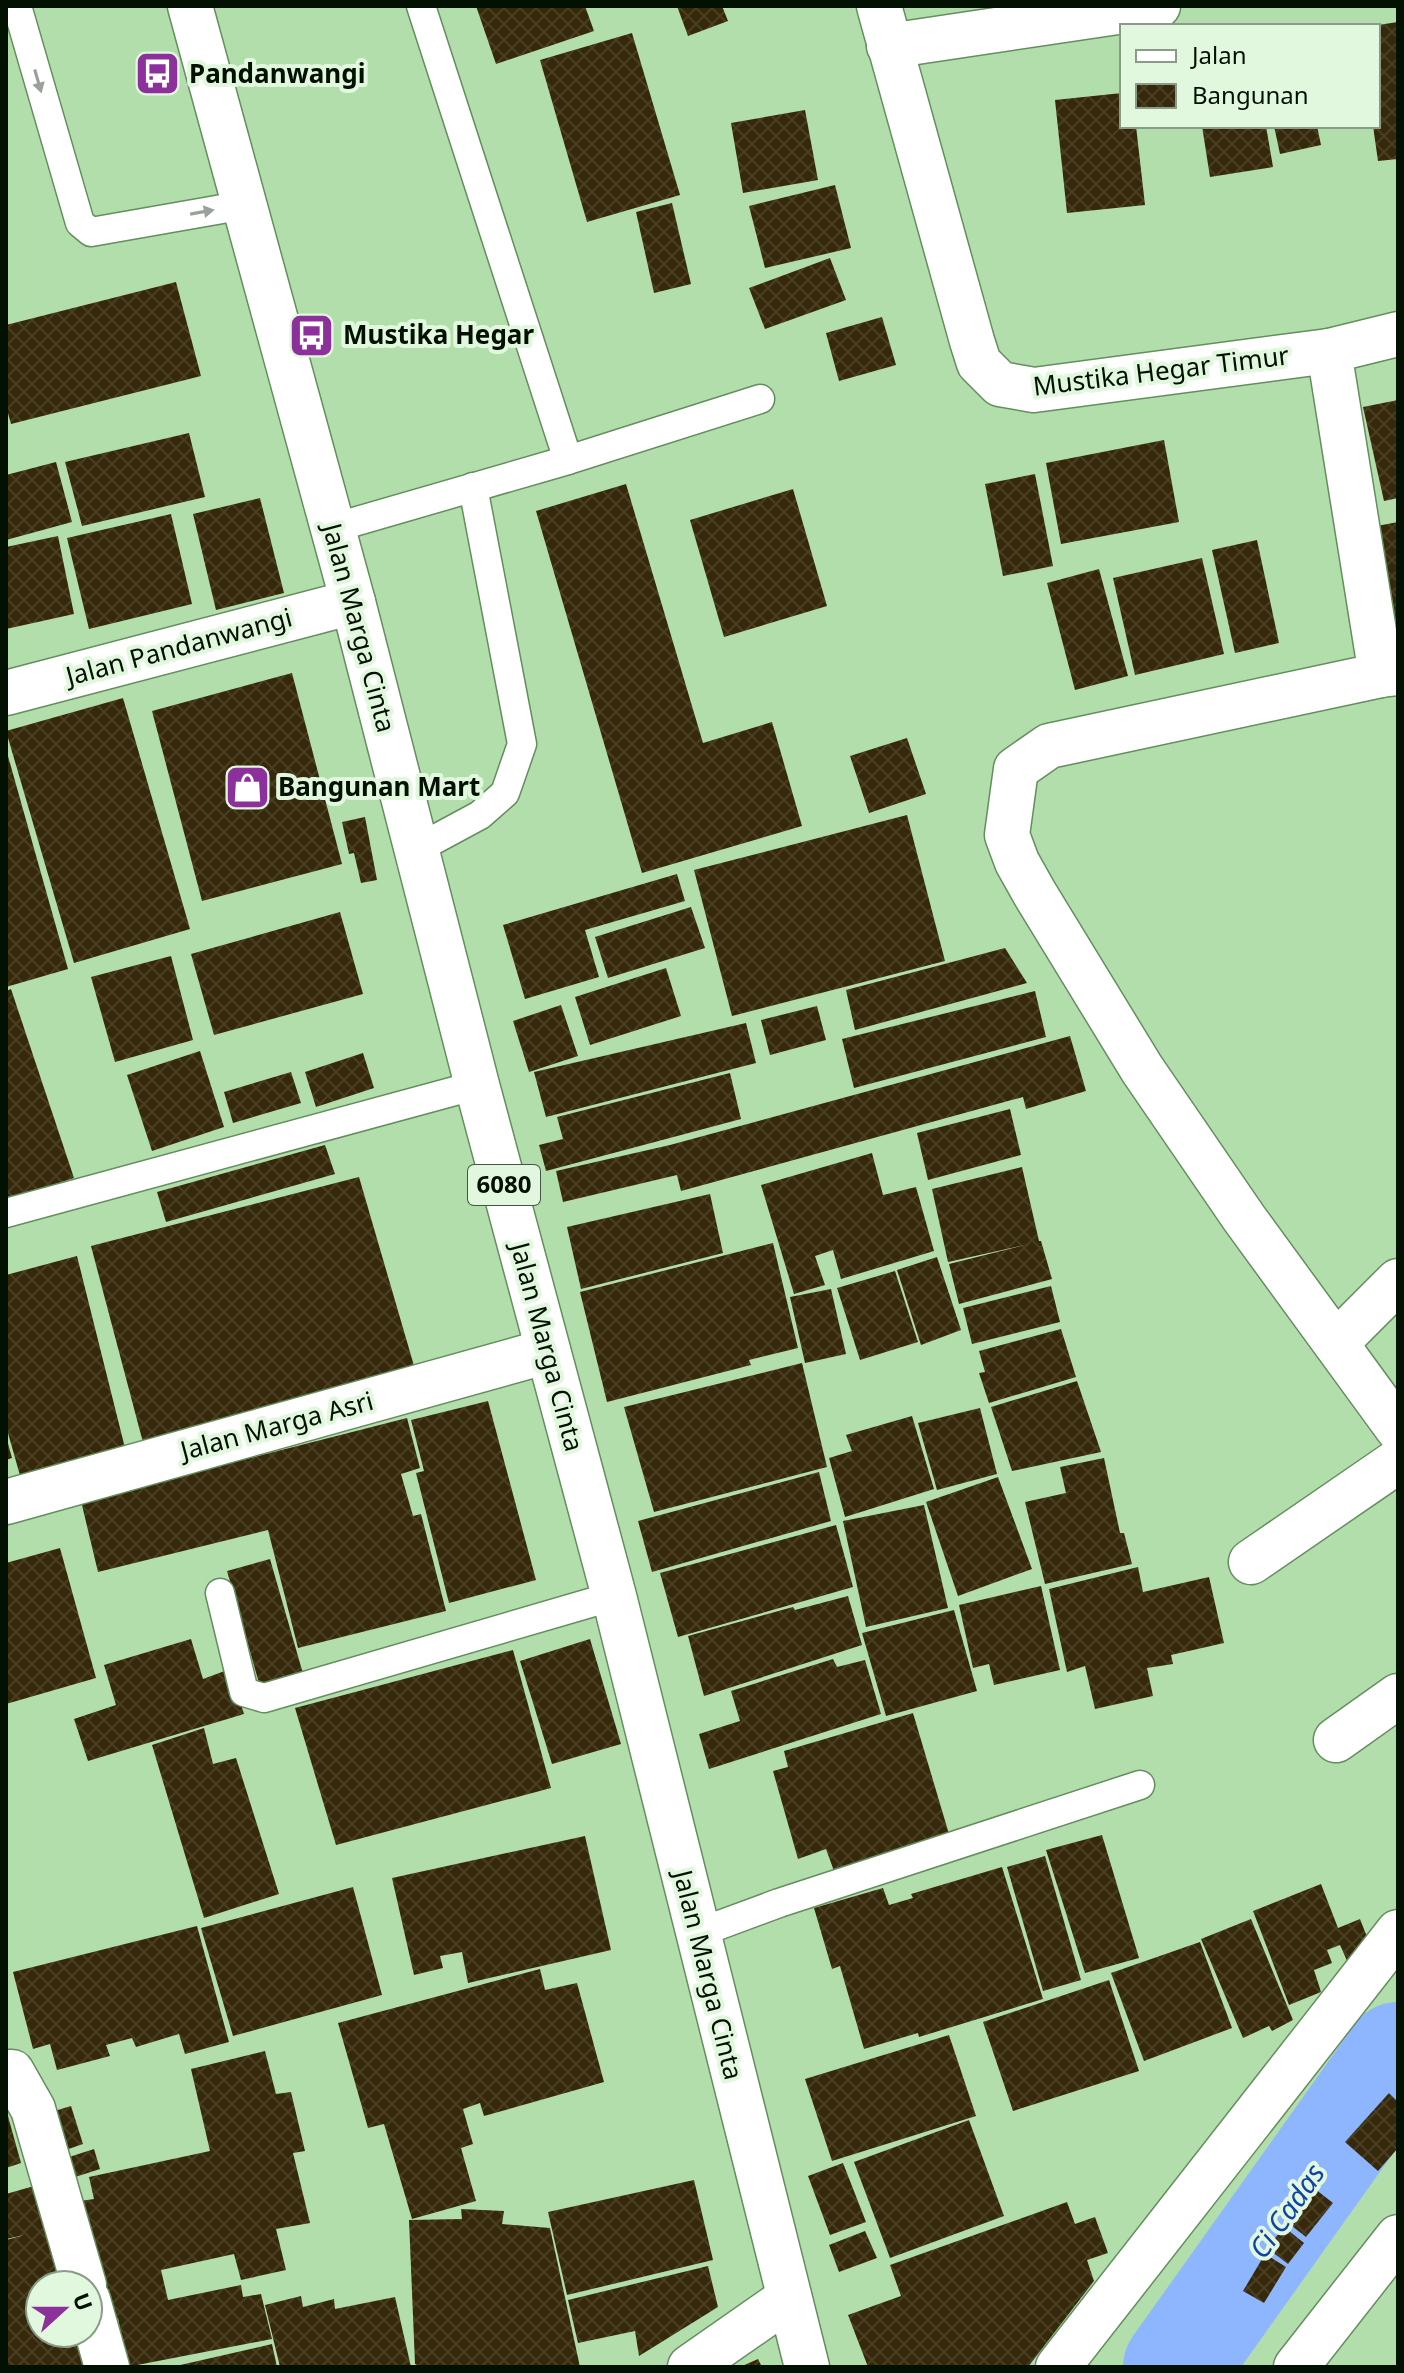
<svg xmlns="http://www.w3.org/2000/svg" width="1404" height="2373" viewBox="0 0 1404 2373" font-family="'Noto Sans',sans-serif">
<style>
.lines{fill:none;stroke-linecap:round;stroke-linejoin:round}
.river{stroke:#8db6ff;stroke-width:106}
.building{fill:url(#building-cross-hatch)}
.service-casing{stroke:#658d5f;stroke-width:31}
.minor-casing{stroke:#658d5f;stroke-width:47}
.primary-casing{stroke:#658d5f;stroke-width:47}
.service{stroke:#fff;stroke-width:28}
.minor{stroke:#fff;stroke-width:44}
.primary{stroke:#fff;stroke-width:44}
.oneway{fill:#9aa09a}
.labels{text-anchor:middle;stroke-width:8;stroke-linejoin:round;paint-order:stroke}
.shield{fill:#e2f8de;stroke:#465644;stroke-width:2}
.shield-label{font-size:24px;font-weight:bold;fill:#031102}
.poi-label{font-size:26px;font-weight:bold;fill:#031102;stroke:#e2f8de;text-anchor:start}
.street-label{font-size:26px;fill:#031102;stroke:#e2f8de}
.water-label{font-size:28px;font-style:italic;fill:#0d43aa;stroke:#e2f8de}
</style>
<defs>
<pattern id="building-cross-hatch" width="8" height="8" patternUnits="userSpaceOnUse" patternTransform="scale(2)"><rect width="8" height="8" fill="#36280a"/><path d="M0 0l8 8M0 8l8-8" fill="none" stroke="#493e23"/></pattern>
</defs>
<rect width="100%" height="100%" fill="#b2deac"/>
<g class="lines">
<path class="river" d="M1176,2367L1398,2055"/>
</g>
<g class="building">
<path d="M476,6H585L594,31L496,64Z"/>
<path d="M677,6H722L728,21L688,36Z"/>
<path d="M1398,22V159L1378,161L1373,126H1378V25Z"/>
<path d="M632,33L680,195L587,222L540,60Z"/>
<path d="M1122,93V126H1136L1145,205L1067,213L1055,100Z"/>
<path d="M805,110L818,180L743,193L731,123Z"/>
<path d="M1202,126H1266L1273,167L1210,177Z"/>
<path d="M1274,126H1317L1321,145L1280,154Z"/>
<path d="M835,185L851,248L765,268L749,206Z"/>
<path d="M672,203L691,284L654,293L636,212Z"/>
<path d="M830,258L846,300L765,329L749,288Z"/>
<path d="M176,282L201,376L11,424L6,406V325Z"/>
<path d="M882,317L896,365L839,381L826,333Z"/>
<path d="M1398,400V498L1384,501L1363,407Z"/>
<path d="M189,433L205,497L82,526L65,462Z"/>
<path d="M1164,440L1179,522L1061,544L1046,463Z"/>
<path d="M56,462L72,522L6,540V475Z"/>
<path d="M1035,474L1053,566L1003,576L985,484Z"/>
<path d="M626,484L703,743L772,722L802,826L642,873L536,511Z"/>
<path d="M793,489L827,606L724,637L690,520Z"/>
<path d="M260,498L284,593L216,610L193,514Z"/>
<path d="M171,514L192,604L89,629L67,538Z"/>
<path d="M1398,522V620L1395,621L1377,526Z"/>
<path d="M58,536L74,614L6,629V547Z"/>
<path d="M1257,540L1279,643L1235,653L1212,550Z"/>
<path d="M1202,558L1224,654L1135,675L1113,578Z"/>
<path d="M1099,569L1128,676L1075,690L1047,583Z"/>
<path d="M292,673L342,864L202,901L152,711Z"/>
<path d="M123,698L190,929L74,963L6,731Z"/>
<path d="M907,738L926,794L869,813L850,756Z"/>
<path d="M6,749L68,969L6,987Z"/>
<path d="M907,815L945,961L732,1016L694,870Z"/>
<path d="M365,817L377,880L361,883L354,853L349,854L342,822Z"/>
<path d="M677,874L685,901L585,930L599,977L525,999L503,925Z"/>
<path d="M691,907L705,948L608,978L595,937Z"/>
<path d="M340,912L363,994L214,1035L191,954Z"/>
<path d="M1005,948L1027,983L855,1030L846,990Z"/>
<path d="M171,956L193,1040L115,1062L91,977Z"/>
<path d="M666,968L681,1016L590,1045L575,997Z"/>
<path d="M11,989L74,1178L6,1200V991Z"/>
<path d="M1035,991L1046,1037L854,1088L842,1039Z"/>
<path d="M561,1005L578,1056L529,1072L513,1021Z"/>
<path d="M817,1006L826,1040L770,1055L761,1020Z"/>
<path d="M746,1023L756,1063L546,1117L534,1072Z"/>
<path d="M1070,1036L1086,1091L1026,1109L1023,1097L681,1191L677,1175L563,1202L556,1171L670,1145Z"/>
<path d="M200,1051L224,1127L152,1151L127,1075Z"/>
<path d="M363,1053L374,1088L316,1107L305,1072Z"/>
<path d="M291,1072L301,1103L233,1123L224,1092Z"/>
<path d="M730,1073L741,1119L546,1171L539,1145L563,1139L557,1117Z"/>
<path d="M1010,1109L1021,1155L928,1180L917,1133Z"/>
<path d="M325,1145L335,1174L166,1222L157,1192Z"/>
<path d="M872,1153L883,1195L916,1187L934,1251L841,1279L833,1250L815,1256L825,1285L794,1294L761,1185Z"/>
<path d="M1022,1167L1039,1241H1041L1052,1279L959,1304L949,1264L1029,1244L948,1262L932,1189Z"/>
<path d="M359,1177L417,1376L145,1450L91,1246Z"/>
<path d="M710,1194L723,1253L581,1289L567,1227Z"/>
<path d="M773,1243L798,1348L749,1360L751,1365L607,1402L580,1292Z"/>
<path d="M77,1256L126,1452L21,1479L6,1426V1275Z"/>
<path d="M937,1257L961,1330L921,1345L897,1270Z"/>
<path d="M895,1271L918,1342L860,1360L837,1288Z"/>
<path d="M1051,1286L1060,1322L972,1344L963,1308Z"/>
<path d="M831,1289L846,1354L805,1363L790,1297Z"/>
<path d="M1061,1329L1076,1377L989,1403L979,1373L985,1372L979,1351Z"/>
<path d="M802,1363L827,1467L654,1512L624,1407Z"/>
<path d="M1077,1381L1101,1452L1012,1471L991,1407Z"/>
<path d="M488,1401L536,1580L449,1603L416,1473L424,1471L411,1420Z"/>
<path d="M980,1408L997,1474L937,1490L918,1423Z"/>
<path d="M912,1416L934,1489L845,1517L829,1458L852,1451L846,1435Z"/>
<path d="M407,1418L420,1468L401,1474L413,1516L421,1514L446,1611L298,1648L268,1530L98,1572L81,1501Z"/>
<path d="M7,1440L12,1458L6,1460V1441Z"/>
<path d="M1104,1458L1120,1533H1124L1132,1564L1045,1584L1025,1502L1066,1493L1060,1467Z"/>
<path d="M819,1472L831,1521L652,1572L638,1521Z"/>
<path d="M998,1477L1032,1569L958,1596L926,1502Z"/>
<path d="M924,1505L948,1608L866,1627L843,1521Z"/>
<path d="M836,1525L853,1587L678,1637L660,1573Z"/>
<path d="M60,1548L96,1678L6,1704V1563Z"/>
<path d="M270,1559L304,1677L261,1690L227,1571Z"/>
<path d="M1138,1567L1143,1592L1209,1577L1224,1643L1171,1655L1173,1664L1147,1668L1153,1696L1095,1709L1085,1666L1067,1672L1049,1589Z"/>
<path d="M1041,1586L1060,1670L994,1685L989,1664L973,1668L959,1605Z"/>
<path d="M848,1596L862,1645L704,1696L688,1636L793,1607L795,1610Z"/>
<path d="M954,1610L977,1691L886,1716L862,1633Z"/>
<path d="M191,1639L203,1679L230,1669L244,1714L88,1761L74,1719L116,1705L104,1665Z"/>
<path d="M590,1639L621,1744L552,1764L520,1661Z"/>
<path d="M513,1650L551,1788L336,1845L295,1708Z"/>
<path d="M833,1659L837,1667L865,1660L881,1714L709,1769L699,1734L740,1721L731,1691Z"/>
<path d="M913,1713L949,1834L834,1871L826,1849L798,1859L773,1771L788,1767L784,1751Z"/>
<path d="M204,1728L213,1764L236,1758L279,1894L204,1918L152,1745Z"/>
<path d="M1102,1835L1139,1958L1085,1973L1046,1850Z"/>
<path d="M585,1836L611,1950L468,1983L462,1952L440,1956L443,1968L414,1975L392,1878Z"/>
<path d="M1045,1856L1081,1980L1043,1991L1007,1867Z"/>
<path d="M1002,1867L1043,1999L919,2037L918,2033L864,2049L840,1966L832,1969L814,1908L883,1888L889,1905L913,1898L911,1894Z"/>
<path d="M1321,1884L1338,1928L1360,1919L1369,1942L1348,1963L1340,1945L1327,1950L1332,1963L1314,1970L1321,1992L1289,2005L1253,1911Z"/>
<path d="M353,1887L382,1995L233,2036L201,1928Z"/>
<path d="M1251,1919L1293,2020L1272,2031L1269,2026L1243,2038L1201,1939Z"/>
<path d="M197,1926L229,2042L185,2054L179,2034L136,2047L132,2038L106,2045L110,2056L57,2070L50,2044L33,2049L13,1972Z"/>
<path d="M1200,1942L1232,2028L1144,2061L1111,1973Z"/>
<path d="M540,1969L545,1990L577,1983L604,2082L484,2116L480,2103L463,2109L473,2144L461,2148L476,2201L412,2219L384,2124L368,2128L338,2023Z"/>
<path d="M1109,1980L1139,2071L1013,2111L983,2022Z"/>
<path d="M949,2035L976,2116L832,2161L805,2079Z"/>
<path d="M265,2051L276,2094L291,2092L305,2151L293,2153L310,2223L276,2229L286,2270L241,2280L234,2254L161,2270L168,2300L241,2285L243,2297L261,2294L272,2339L127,2367L118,2318L108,2320L80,2201L94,2199L89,2177L210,2151L191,2069Z"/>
<path d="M1389,2093L1398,2102V2148L1378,2171L1345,2142Z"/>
<path d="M71,2106L83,2144L60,2152L48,2113Z"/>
<path d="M6,2109L21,2163L6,2168Z"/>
<path d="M969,2120L1004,2216L890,2258L854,2162Z"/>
<path d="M94,2149L100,2169L69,2179L63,2159Z"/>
<path d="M843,2163L866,2222L830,2235L808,2176Z"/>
<path d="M694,2180L713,2260L567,2295L548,2212Z"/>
<path d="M1310,2185L1333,2203L1306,2237L1283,2219Z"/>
<path d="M34,2186L63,2285H40V2333H77L87,2367H6V2240L25,2235L6,2239V2194Z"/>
<path d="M1067,2202L1075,2224L1095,2217L1108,2253L1087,2260L1094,2281L1028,2367H868L848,2315L901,2296L890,2265Z"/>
<path d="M461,2209L504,2211L502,2224L550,2228L580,2367H422L415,2364L409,2220L462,2219Z"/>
<path d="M1284,2227L1304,2243L1288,2264L1267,2248Z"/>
<path d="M865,2231L877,2258L839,2272L829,2245Z"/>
<path d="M1265,2254L1286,2267L1264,2303L1243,2291Z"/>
<path d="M708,2266L718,2307L639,2356L635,2331L578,2343L568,2300Z"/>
<path d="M301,2296L303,2307L334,2299L335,2309L395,2297L411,2367H280L265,2305Z"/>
<path d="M272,2344L277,2367H177L176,2366Z"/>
<path d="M758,2359L762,2367H740Z"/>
</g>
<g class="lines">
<defs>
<g id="service">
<path d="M17,6L80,223L91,232L245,205"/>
<path d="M421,6L568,460"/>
<path d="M333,528L568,460L760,399"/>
<path d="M417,849L480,815L505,793L522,744L473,487"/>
<path d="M6,1213L477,1085"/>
<path d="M220,1593L244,1692L264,1698L614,1596"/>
<path d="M698,1933L779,1903L1140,1785"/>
</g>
<g id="minor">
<path d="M879,6L972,341L979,363L1000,384L1034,390L1329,351L1398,334"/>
<path d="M889,46L1158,6"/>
<path d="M1329,351L1381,675L1398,673"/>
<path d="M1381,675L1049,746L1016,769L1007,835L1017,862L1035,894L1142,1069L1244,1218L1398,1429"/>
<path d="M6,693L353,602"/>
<path d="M1336,1343L1398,1281"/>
<path d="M6,1502L548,1351"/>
<path d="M1251,1562L1398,1461"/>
<path d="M1336,1740L1398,1696"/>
<path d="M6,2072H12L33,2109L84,2285"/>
<path d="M88,2300L107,2367"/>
<path d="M690,2367L789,2298"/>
<path d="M1058,2367L1398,1932"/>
<path d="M1296,2367L1398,2237"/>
</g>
<path id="primary" d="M190,6L353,602L477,1085L614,1596L807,2367"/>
</defs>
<use href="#service" class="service-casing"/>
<use href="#minor" class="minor-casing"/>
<use href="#primary" class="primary-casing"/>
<use href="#service" class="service"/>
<use href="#minor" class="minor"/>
<use href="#primary" class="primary"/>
</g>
<defs><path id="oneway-solid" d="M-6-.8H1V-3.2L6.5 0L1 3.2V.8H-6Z" transform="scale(2)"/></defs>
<g class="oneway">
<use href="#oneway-solid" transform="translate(38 81) rotate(74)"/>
<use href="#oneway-solid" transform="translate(202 212) rotate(-10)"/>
</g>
<defs>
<symbol id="bus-square" viewBox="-11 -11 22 22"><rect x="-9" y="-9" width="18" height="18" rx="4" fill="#8c309b" stroke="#e2f8de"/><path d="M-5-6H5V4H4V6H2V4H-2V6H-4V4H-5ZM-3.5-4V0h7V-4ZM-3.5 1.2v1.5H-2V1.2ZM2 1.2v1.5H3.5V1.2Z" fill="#fff"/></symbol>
<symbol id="shop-square" viewBox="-11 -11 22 22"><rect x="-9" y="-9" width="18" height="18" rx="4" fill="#8c309b" stroke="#e2f8de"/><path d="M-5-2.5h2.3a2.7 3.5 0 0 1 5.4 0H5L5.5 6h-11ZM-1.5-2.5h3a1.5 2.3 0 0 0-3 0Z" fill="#fff"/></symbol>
</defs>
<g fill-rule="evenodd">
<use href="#bus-square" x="132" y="48" width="51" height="51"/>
<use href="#bus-square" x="286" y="310" width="51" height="51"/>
<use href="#shop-square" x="222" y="762" width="51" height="51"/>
</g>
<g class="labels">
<rect class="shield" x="468" y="1165" width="72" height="40" rx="6"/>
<g class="shield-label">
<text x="504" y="1193">6080</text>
</g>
<g class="poi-label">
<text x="189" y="83">Pandanwangi</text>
<text x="343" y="344">Mustika Hegar</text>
<text x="278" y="796">Bangunan Mart</text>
</g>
<g class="street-label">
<text transform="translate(1161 371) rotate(-7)" y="9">Mustika Hegar Timur</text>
<text transform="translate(359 628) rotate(75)" y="9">Jalan Marga Cinta</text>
<text transform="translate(179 647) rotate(-15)" y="9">Jalan Pandanwangi</text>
<text transform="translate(547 1347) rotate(75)" y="9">Jalan Marga Cinta</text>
<text transform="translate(277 1426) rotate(-15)" y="9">Jalan Marga Asri</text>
<text transform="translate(708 1975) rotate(76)" y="9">Jalan Marga Cinta</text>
</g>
<g class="water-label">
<text transform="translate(1287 2211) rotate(-55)" y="10">Ci Cadas</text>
</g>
</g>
<rect width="1404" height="2373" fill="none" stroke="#031102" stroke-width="16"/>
<rect x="1120" y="24" width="260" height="104" fill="#e2f8de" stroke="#899c86" stroke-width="2"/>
<rect x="1136" y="50" width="40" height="12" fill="#ffffff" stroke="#899c86" stroke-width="2"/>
<text x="1192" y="64" font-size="24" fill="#031102">Jalan</text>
<rect x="1136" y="84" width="40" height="24" fill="url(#building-cross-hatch)" stroke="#899c86" stroke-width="2"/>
<text x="1192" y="104" font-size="24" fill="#031102">Bangunan</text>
<g transform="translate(64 2309) rotate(69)"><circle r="38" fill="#e2f8de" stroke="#899c86" stroke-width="2"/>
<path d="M0-6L14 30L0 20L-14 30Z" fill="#8c309b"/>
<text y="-12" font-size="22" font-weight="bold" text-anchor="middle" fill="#031102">U</text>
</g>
</svg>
